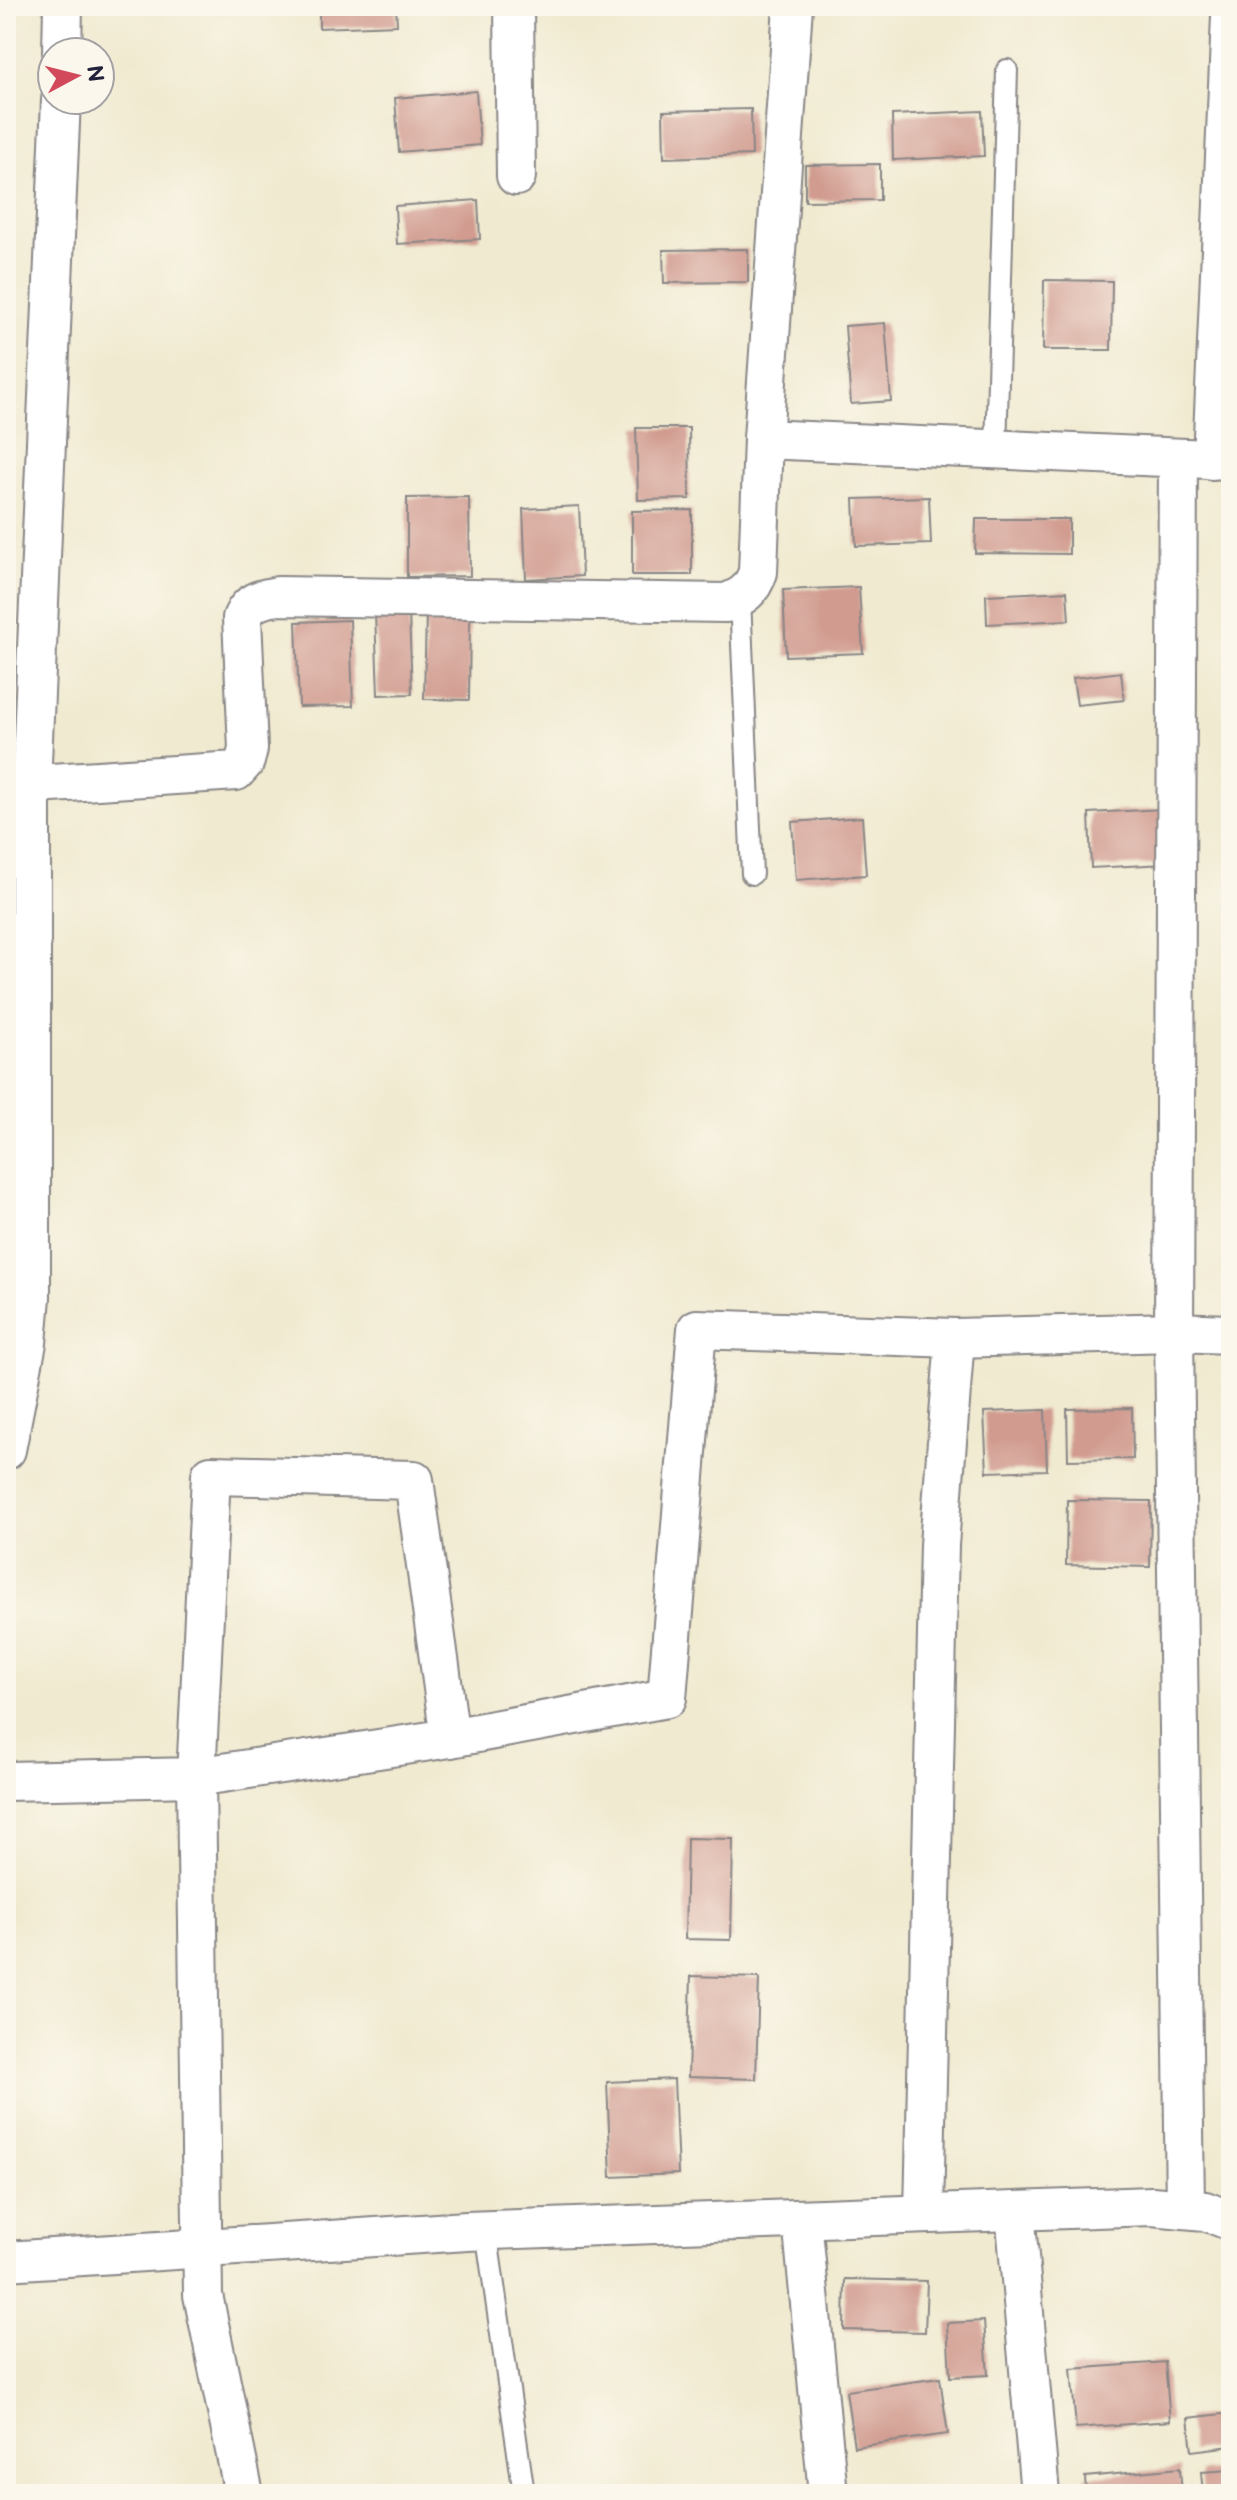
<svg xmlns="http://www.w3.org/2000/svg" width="1237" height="2500" viewBox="0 0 1237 2500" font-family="'Balsamiq Sans',sans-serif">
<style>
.building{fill:#d19b90}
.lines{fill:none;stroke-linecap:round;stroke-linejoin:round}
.lane-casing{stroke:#898686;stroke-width:24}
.street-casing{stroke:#898686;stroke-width:42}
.lane{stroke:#fff;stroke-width:20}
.street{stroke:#fff;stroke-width:38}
</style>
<rect width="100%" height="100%" fill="#fbf7ec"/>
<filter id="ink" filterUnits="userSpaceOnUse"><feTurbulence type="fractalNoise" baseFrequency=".0125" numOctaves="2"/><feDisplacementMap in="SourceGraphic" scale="16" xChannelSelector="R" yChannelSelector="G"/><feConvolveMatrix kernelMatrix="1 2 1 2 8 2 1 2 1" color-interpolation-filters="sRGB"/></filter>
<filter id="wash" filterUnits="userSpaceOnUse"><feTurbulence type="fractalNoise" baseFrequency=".006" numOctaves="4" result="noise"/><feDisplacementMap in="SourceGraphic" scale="32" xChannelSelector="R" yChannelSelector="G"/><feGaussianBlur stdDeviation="1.8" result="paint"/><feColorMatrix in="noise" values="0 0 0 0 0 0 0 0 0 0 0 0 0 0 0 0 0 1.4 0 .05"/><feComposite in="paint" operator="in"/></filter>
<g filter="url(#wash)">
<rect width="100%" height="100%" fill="#f0ead0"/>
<g id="blocks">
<g class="building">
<path d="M319,6H396L397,25L319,28Z"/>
<path d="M476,91L480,145L399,152L395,98Z"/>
<path d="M751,109L752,155L664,158L663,111Z"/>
<path d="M982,111L984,156L893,160L892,115Z"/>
<path d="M880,164V200L805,201V165Z"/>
<path d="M478,200L480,239L397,244L395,206Z"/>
<path d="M748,249V282L664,283L663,250Z"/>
<path d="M1044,280L1112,281L1111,350H1043Z"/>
<path d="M885,323L891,401L851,404L845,326Z"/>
<path d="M636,428H689L690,499L638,500Z"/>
<path d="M469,497L470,576L407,577V498Z"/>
<path d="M929,497L931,544L856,546L854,499Z"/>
<path d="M579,506L582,576L526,579L523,509Z"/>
<path d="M692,510V575H632V511Z"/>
<path d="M976,519H1069V554L975,553Z"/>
<path d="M859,587L863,653L786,656L783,590Z"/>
<path d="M1067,591L1069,620L987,624L986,595Z"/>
<path d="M409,611L412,694L378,695L375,612Z"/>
<path d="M426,613L470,614L469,700L424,699Z"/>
<path d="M350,620L353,706L299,707L296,622Z"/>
<path d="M1121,672L1124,700L1077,705L1073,678Z"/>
<path d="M1163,809L1165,864L1091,868L1089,813Z"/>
<path d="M862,817L866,875L796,880L792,822Z"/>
<path d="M1132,1408L1133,1459L1068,1460L1067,1409Z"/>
<path d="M1045,1410L1047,1470L987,1472L984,1412Z"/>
<path d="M1067,1500L1151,1501L1150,1567L1066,1565Z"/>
<path d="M687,1838L733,1839L731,1940L685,1939Z"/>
<path d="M691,1976L759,1978L756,2079L688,2077Z"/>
<path d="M674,2079L678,2174L611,2177L607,2082Z"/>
<path d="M845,2279L927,2281L925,2332L844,2330Z"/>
<path d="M984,2321L988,2375L950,2377L947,2323Z"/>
<path d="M1165,2362L1170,2421L1076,2428L1071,2369Z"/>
<path d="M940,2378L948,2434L854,2447L846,2391Z"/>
<path d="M1231,2413V2446L1192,2451L1188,2418Z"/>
<path d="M1180,2468L1182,2494H1086L1085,2477Z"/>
<path d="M1231,2470V2494H1203L1201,2472Z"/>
</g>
</g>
</g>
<g filter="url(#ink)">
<use href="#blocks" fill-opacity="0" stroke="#898686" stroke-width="2"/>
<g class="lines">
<defs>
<g id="lane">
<path d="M996,450L1007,70"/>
<path d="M740,598L752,874"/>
<path d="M486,2230L524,2494"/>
</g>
<g id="street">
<path d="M514,6L516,176"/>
<path d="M62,52L63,6"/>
<path d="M763,439L1231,460"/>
<path d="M1178,458L1174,1332L1185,2208"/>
<path d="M1212,460L1231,16"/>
<path d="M6,786L236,771L245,761L248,749L242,618C249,601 260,599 278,596L726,603C743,597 752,590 758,572L763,439L793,6"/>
<path d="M6,1450L27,1343L31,1297V785L61,100"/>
<path d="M6,1781L196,1777L211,1475L414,1480L450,1738L667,1698L697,1329L955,1338L1174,1332L1231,1334"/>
<path d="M1015,2211L1040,2494"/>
<path d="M924,2214L939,1545L955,1338"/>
<path d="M802,2219L828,2494"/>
<path d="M6,2261L467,2231L1152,2206L1205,2211L1231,2221"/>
<path d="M244,2494L203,2295L196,1777L450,1738"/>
</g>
</defs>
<use href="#lane" class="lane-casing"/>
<use href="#street" class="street-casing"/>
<use href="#lane" class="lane"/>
<use href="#street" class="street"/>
</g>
</g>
<rect width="1237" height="2500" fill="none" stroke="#fbf7ec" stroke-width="32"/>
<g transform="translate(76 76) rotate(83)"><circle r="38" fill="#fbf7ec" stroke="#a4a2a5" stroke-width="2"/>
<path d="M0-6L14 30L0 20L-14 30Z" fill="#d1495b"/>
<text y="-12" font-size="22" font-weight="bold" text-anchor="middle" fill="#22223b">N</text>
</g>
</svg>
